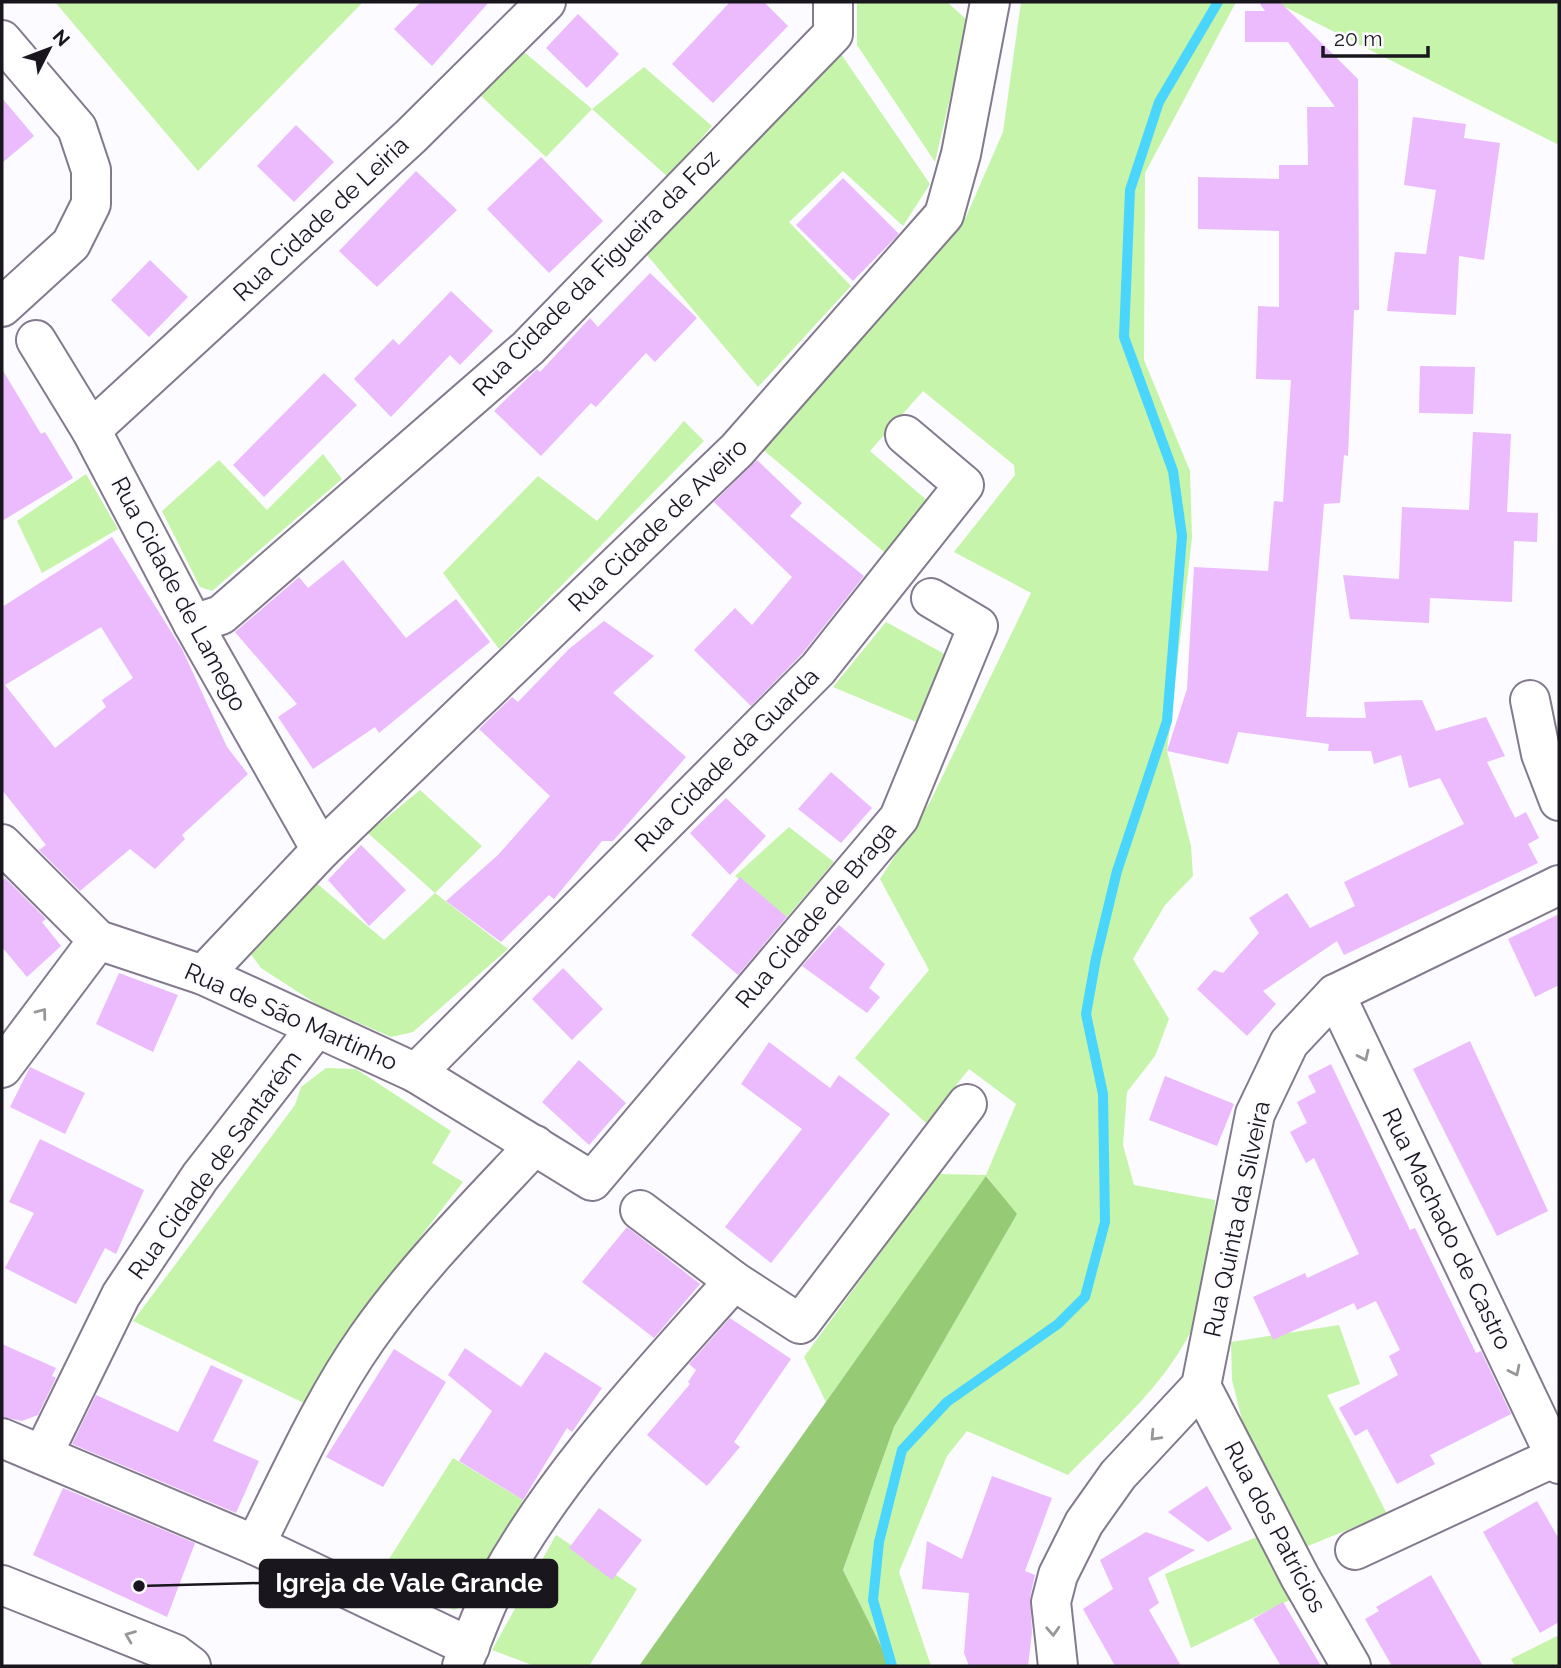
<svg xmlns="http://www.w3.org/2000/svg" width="1561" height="1668" viewBox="0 0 1561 1668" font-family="Raleway,sans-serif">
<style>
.green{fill:#c6f4aa}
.forest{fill:#96ca74}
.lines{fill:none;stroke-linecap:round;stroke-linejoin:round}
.stream{stroke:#49d5fc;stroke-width:10}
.building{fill:#ebbbfd;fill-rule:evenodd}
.minor-casing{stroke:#837a8d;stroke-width:42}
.minor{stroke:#fff;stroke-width:38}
.oneway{stroke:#989699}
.labels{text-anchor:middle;stroke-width:5;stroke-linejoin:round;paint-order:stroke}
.street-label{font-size:24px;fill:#19161d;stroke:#fcfbff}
.leader{fill:none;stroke:#19161d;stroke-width:2.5}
.callout-dot{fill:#19161d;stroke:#fcfbff;stroke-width:2.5}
.callout{fill:#19161d;stroke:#19161d;stroke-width:2.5}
.callout-label{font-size:26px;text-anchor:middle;font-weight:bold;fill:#fff}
</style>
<rect width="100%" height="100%" fill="#fcfbff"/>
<g class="green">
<path d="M55,2H363L198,171Z"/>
<path d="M857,2H947L968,21L935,162L857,45Z"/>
<path d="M1021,2H1236L1145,173L1144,360L1190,471L1192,538L1167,751L1191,846L1193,876L1165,905L1133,959L1169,1019L1155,1056L1127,1092L1123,1145L1134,1185L1215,1200C1213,1226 1214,1255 1209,1281C1190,1365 1126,1416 1068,1475L967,1431L947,1456L899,1572L931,1666H891L843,1570L894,1427L1016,1215L987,1176L826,1402L804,1357L938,1174L986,1175L1016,1104L969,1069L926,1123L855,1058L929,970L880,879L930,802L1031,593L954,552L1015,475L1014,465L923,391L870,451L930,503L884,552L761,448L966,217L1003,132Z"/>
<path d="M1275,2H1559V145Z"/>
<path d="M524,52L592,109L644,67L712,126L668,177L592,109L546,157L479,94Z"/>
<path d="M841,54L930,184L903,226L843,171L789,222L851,286L758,387L647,255Z"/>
<path d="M684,421L704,441L499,649L443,573L538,476L597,521Z"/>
<path d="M323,454L342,479L212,591L200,587L162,511L219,460L267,510Z"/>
<path d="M86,474L118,529L42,573L17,521Z"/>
<path d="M886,622L950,657L926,726L833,687Z"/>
<path d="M420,790L482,846L435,893L508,949L413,1032L391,1037L318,1005L261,968L250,953L315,882L384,940L435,893L368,833Z"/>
<path d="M789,827L834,862L787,917L735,876Z"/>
<path d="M326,1068L356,1069L451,1131L432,1163L463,1182L379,1290L306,1404L133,1321L295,1105L301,1087Z"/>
<path d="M1339,1325L1360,1384L1327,1395L1387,1514L1303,1548L1243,1424L1232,1380L1231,1342Z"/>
<path d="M453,1458L523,1500L469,1603L454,1610L377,1578Z"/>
<path d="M556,1535L637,1589L589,1666H535L492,1650Z"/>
<path d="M1257,1537L1292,1599L1191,1648L1165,1574Z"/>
<path d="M1559,1635V1666H1515L1511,1659Z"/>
</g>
<path class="forest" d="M986,1176L1017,1214L894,1427L843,1570L891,1666H639Z"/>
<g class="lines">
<path class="stream" d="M892,1666L873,1600L879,1542L902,1450L947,1402L1058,1324L1085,1297L1105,1222L1103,1094L1086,1014L1096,958L1117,871L1167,721L1182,536L1173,471L1124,337L1130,190L1159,102L1218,2"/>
</g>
<g class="building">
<path d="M421,2H489L432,66L394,29Z"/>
<path d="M730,2H764L788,26L713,103L672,64Z"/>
<path d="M1263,2H1280L1358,79L1359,310H1354L1348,456L1344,455L1340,503L1324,504L1306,717L1366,718L1364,702L1422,700L1436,731L1486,717L1505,756L1487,762L1515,818L1526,812L1539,838L1528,844L1538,863L1344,955L1337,941L1263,991L1276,1004L1247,1036L1197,989L1214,970L1223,973L1259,933L1249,918L1287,893L1310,928L1355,906L1344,882L1464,824L1440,778L1409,788L1401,755L1374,764L1371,751H1328L1329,744L1238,732L1228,764L1167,751L1187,689L1194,567L1268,571L1274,501L1283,502L1291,380L1256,379L1258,306L1279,307V231L1198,229V177L1279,179V165H1308L1307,107H1335L1288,42H1245V11H1265L1260,4Z"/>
<path d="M578,14L619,54L587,88L546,48Z"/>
<path d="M2,98L34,136L2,163Z"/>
<path d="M1413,117L1466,124L1464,138L1500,143L1484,260L1459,256L1456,315L1387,311L1395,252L1426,254L1436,190L1404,185Z"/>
<path d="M296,125L334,162L294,202L257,166Z"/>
<path d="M541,157L603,221L549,273L487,209Z"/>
<path d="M416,171L457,210L377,287L339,251Z"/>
<path d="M843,178L899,234L853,281L796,225Z"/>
<path d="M150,260L188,297L149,337L111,300Z"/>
<path d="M650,273L697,318L655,362L646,353L596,407L591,403L541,456L494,411L537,369L540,372L590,318L598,327Z"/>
<path d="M451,291L493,331L460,365L450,355L391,417L354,379L393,339L399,345Z"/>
<path d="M1420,366L1475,367L1473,414L1419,413Z"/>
<path d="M2,369L41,434L45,432L73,478L2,521Z"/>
<path d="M324,373L357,405L264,497L233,465Z"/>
<path d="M1473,432L1511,434L1507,512L1538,513L1537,542L1514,541L1512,602L1430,598L1429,623L1350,619L1343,575L1399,579L1402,507L1469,510Z"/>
<path d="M757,460L802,503L790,516L864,576L802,654L751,706L694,650L735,608L752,625L792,577L714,502Z"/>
<path d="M112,537L182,649L227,747L248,774L182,835L185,839L155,869L130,849L80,891L39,850L46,845L2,790V607ZM101,627L133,678L102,700L106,707L55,748L5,685Z"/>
<path d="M343,560L406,638L456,599L490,642L379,733L375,727L313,769L278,717L297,704L235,632L299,577L308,588Z"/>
<path d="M604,621L654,656L613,693L686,757L613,841H602L554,899L549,895L501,942L446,901L498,855L550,796L479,729L512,697L518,702L569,649Z"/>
<path d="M831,772L872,808L841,843L798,809Z"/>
<path d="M726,798L766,836L730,875L690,833Z"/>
<path d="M361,845L406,890L369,926L328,880Z"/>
<path d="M740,877L787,917L738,975L691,935Z"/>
<path d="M5,878L46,919L42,922L61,946L27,977L2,947V881Z"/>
<path d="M1559,914V985L1535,997L1508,939Z"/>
<path d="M839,925L885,964L869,988L880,997L867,1013L802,966Z"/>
<path d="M563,968L603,1009L572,1040L532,999Z"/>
<path d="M119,973L178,995L153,1052L96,1024Z"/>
<path d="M1470,1041L1548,1211L1497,1236L1413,1069Z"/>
<path d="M769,1042L830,1088L839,1075L890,1114L771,1263L725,1227L802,1129L741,1084Z"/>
<path d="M579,1060L626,1103L589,1145L542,1102Z"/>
<path d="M1331,1064L1410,1230L1415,1228L1476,1353L1481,1351L1511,1414L1430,1455L1435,1464L1397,1484L1367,1429L1355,1436L1339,1408L1398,1375L1389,1356L1400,1350L1376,1301L1357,1310L1354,1303L1273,1340L1253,1297L1305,1273L1307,1278L1359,1254L1314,1158L1306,1163L1290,1132L1307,1123L1297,1102L1316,1092L1308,1076Z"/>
<path d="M30,1067L85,1093L65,1134L10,1107Z"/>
<path d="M1165,1076L1234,1104L1217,1146L1149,1120Z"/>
<path d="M40,1139L144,1190L116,1254L105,1248L76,1304L5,1268L34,1213L9,1202Z"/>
<path d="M627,1227L700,1284L654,1338L582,1282Z"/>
<path d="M730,1318L791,1359L734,1442L740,1447L707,1486L647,1435L690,1384L688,1382L696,1370L689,1364Z"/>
<path d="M2,1344L56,1368L52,1376L56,1378L38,1415L22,1421L2,1417Z"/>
<path d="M465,1348L521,1387L545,1352L602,1388L572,1432L567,1428L523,1500L459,1461L492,1411L448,1375Z"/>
<path d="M394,1349L446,1382L383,1487L326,1457Z"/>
<path d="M211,1365L243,1380L213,1441L259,1461L236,1513L72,1444L96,1395L178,1432Z"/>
<path d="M992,1476L1052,1498L1025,1571L1035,1575L1030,1597L1032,1632L1028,1666H969L964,1653L969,1593L922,1589L927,1541L962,1559Z"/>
<path d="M1207,1486L1232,1529L1208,1542L1168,1512Z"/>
<path d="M63,1488L195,1543L167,1617L33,1555Z"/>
<path d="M1537,1501L1559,1539V1622L1540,1633L1483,1532Z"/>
<path d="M599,1508L642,1540L612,1580L569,1548Z"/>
<path d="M1146,1532L1195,1550L1148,1578L1159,1603L1149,1610L1181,1666H1115L1083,1609L1113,1589L1100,1560Z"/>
<path d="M1431,1575L1483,1666H1392L1365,1619L1379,1611L1376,1607Z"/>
<path d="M1283,1602L1321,1666H1281L1253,1619Z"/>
</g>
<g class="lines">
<defs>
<g id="minor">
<path d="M2,40L77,128L91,170V204L71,244L2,307"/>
<path d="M36,340L91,430L193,624L321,850"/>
<path d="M91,430L411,136L546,2"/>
<path d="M193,624L221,615L528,348L833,34V2"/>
<path d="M1530,700L1541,754L1559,801"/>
<path d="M2,844L98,940L203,975L416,1073L592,1181L899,818L978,626L931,598"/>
<path d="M203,975L321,850L737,450L944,215L961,154L990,2"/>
<path d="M1335,994L1559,1464"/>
<path d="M2,1068L98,940"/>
<path d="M416,1073L818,669L964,485L905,435"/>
<path d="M640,1210L734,1281L800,1324L967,1104"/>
<path d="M1201,1386L1300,1577L1351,1666"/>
<path d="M2,1438L255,1545L470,1647"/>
<path d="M43,1454L121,1295L200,1177L316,1028"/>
<path d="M255,1545C290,1476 322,1402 367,1338C416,1268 477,1207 535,1145"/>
<path d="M1355,1550L1555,1457"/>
<path d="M2,1585L175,1654L191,1666"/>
<path d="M462,1666C473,1639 483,1609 497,1583C559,1470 650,1376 734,1281"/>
<path d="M1058,1666L1051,1602L1058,1575L1084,1523L1118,1475L1201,1386L1255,1114L1289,1043L1335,994L1559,885"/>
</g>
</defs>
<use href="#minor" class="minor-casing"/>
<use href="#minor" class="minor"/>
</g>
<defs><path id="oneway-chevron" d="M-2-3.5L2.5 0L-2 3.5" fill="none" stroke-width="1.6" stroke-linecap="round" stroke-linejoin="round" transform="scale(1.75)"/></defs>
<g class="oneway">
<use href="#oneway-chevron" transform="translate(42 1013) rotate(-53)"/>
<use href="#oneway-chevron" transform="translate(1364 1056) rotate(65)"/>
<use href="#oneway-chevron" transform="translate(1515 1371) rotate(64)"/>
<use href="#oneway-chevron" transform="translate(1155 1436) rotate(133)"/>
<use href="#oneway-chevron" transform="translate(1053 1631) rotate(87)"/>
<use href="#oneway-chevron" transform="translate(130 1636) rotate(-158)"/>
</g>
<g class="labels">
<g class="street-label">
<text transform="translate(321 219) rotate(-43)" y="8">Rua Cidade de Leiria</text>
<text transform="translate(596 273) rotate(-45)" y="8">Rua Cidade da Figueira da Foz</text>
<text transform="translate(658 525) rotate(-44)" y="8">Rua Cidade de Aveiro</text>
<text transform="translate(179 594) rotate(62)" y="8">Rua Cidade de Lamego</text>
<text transform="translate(727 760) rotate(-45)" y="8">Rua Cidade da Guarda</text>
<text transform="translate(816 915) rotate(-50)" y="8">Rua Cidade de Braga</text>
<text transform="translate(291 1017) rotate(24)" y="8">Rua de São Martinho</text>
<text transform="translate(215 1165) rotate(-54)" y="8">Rua Cidade de Santarém</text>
<text transform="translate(1237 1219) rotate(-78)" y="8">Rua Quinta da Silveira</text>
<text transform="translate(1447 1229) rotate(64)" y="8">Rua Machado de Castro</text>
<text transform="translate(1275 1527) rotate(62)" y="8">Rua dos Patrícios</text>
</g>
</g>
<path class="leader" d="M139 1586L260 1583"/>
<circle class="callout-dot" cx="139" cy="1586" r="7"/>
<rect class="callout" x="260" y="1560" width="297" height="47" rx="7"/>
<g class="callout-label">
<text x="409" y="1592">Igreja de Vale Grande</text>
</g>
<rect width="1561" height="1668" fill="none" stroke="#19161d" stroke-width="7"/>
<g transform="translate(49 49) rotate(48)" stroke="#fcfbff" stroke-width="5" paint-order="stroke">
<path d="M0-5L12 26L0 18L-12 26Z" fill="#19161d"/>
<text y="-10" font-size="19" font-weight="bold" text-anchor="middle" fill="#19161d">N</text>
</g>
<path d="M1323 46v10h105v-10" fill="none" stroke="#19161d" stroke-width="3.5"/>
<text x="1334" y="46" font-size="21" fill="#19161d" stroke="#fcfbff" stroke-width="5" paint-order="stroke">20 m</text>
</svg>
